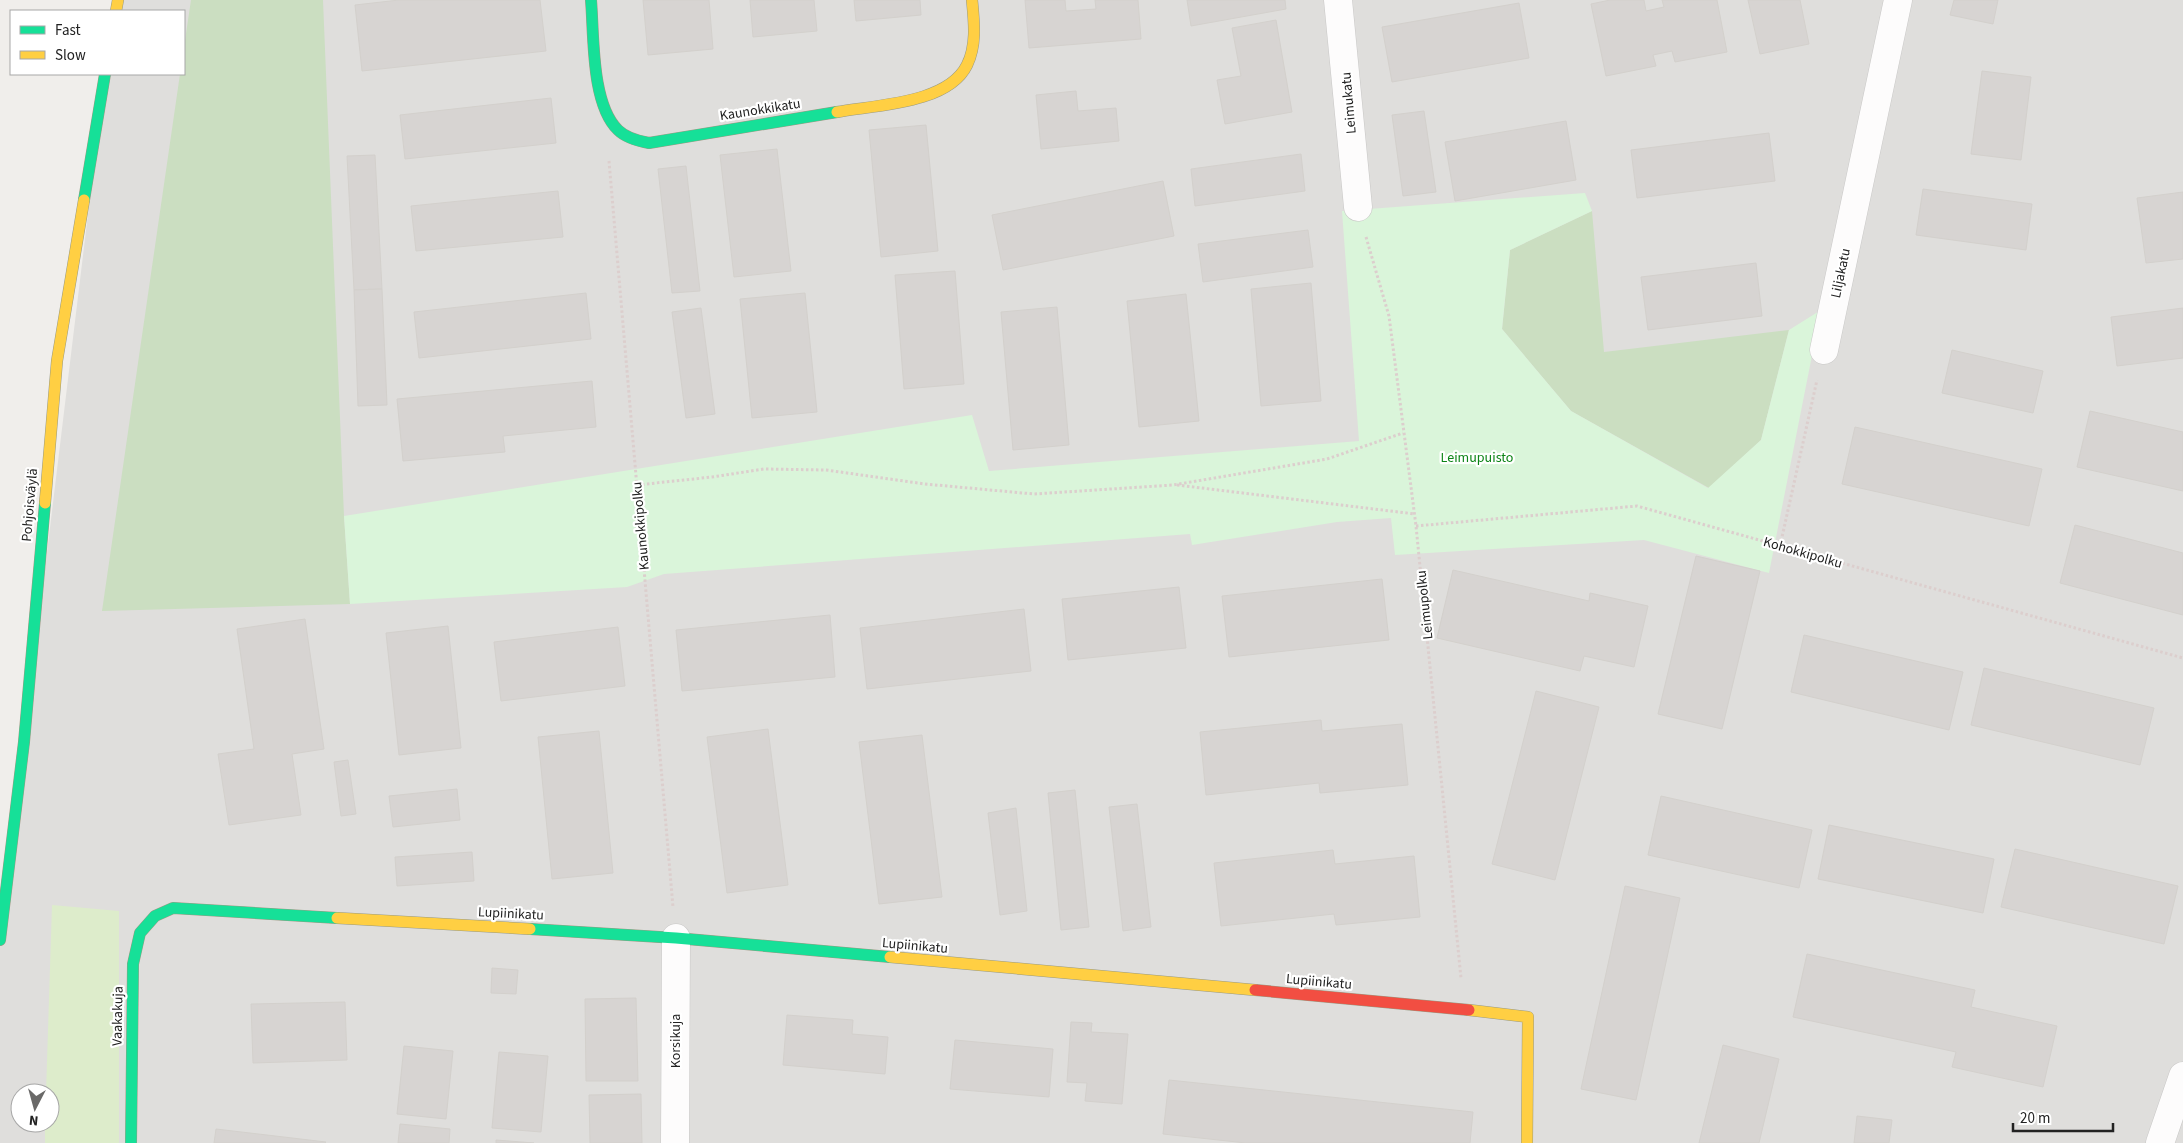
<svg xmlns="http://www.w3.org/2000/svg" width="2183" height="1143" viewBox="0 0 2183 1143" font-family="'Source Sans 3',sans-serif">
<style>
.residential{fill:#dfdedc;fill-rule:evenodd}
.grass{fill:#ddeccb}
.forest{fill:#cbdec1}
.park{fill:#daf5da}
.building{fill:#d7d4d2;stroke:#d3d0cc}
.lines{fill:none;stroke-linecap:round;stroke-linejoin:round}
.street-casing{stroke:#c9c8c7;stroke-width:29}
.fast-casing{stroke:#999a82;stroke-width:12}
.slow-casing{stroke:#999a82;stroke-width:12}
.jam-casing{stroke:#999a82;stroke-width:12}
.path{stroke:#dccecd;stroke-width:3;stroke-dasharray:2.5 2.5;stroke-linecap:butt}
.street{stroke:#fdfcfc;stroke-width:28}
.fast{stroke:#16e098;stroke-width:11}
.slow{stroke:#ffcf43;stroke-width:11}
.jam{stroke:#f24e42;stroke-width:11}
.labels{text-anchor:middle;stroke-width:4.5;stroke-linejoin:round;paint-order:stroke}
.street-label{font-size:14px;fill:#222;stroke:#fff}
.park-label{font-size:14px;fill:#0c8416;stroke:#fff}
</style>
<rect width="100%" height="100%" fill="#f0eeeb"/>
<path class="residential" d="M118,0H2183V1143H0V940L105,74H184V11H116ZM20,1093H50V1123H20Z"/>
<path class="grass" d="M52,905L119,911V1143H45V1123H50V1093H46Z"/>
<g class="forest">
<path d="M191,0H323L344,516L350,604L102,611L180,74H184V47Z"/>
<path d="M1592,211L1604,352L1789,330L1761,440L1709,488L1571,411L1502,329L1510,250Z"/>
</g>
<path class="park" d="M1585,193L1592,211L1510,250L1502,329L1571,411L1708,488L1761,440L1789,330L1821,310L1769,573L1644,540L1395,555L1391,518L1337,522L1192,545L1190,534L664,574L627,587L350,604L344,516L972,415L989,471L1359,441L1342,211Z"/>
<g class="building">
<path d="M399,0H540L546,51L362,71L355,5Z"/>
<path d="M643,0H709L713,49L648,55Z"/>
<path d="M750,0H814L817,31L753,37Z"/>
<path d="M854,0H920L921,15L856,21Z"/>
<path d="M1025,0H1065L1066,11L1096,9L1095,0H1138L1141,39L1029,48Z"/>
<path d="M1187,0H1285L1286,9L1191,26Z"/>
<path d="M1610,0H1644L1646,11L1664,7L1662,0H1717L1727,52L1675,62L1672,51L1653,55L1656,66L1606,76L1591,4Z"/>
<path d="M1748,0H1800L1809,44L1760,54Z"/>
<path d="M1954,0H1998L1993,24L1950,15Z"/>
<path d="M1519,3L1529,58L1392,82L1382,27Z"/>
<path d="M1276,20L1292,112L1225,124L1217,80L1241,76L1232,28Z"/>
<path d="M1982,71L2031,77L2021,160L1971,154Z"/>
<path d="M1076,91L1078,111L1116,108L1119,141L1041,149L1036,95Z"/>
<path d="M551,98L556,143L405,159L400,115Z"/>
<path d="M1424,111L1436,192L1403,196L1392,115Z"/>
<path d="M1566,121L1576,180L1455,201L1445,142Z"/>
<path d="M926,125L938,251L881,257L869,130Z"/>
<path d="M1769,133L1775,181L1637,198L1631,150Z"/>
<path d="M777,149L791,271L734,277L720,155Z"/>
<path d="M1301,154L1305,191L1195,206L1191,169Z"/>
<path d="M375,155L382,289L354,290L347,156Z"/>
<path d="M686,166L700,291L672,293L658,169Z"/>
<path d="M1163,181L1174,236L1003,270L992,215Z"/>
<path d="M1923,189L2032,204L2026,250L1916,235Z"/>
<path d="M558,191L563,237L416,251L411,206Z"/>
<path d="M2183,192V259L2146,263L2137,198Z"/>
<path d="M1308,230L1313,267L1203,282L1198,244Z"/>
<path d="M1756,263L1762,316L1648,330L1641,277Z"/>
<path d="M955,271L964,384L904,389L895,275Z"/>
<path d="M1311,283L1321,401L1261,406L1251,289Z"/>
<path d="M382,289L387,405L358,406L354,290Z"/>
<path d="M586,293L591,339L419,358L414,312Z"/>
<path d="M805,293L817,412L752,418L740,299Z"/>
<path d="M1186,294L1199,421L1139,427L1127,301Z"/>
<path d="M1057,307L1069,445L1013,450L1001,312Z"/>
<path d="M701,308L715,414L686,418L672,312Z"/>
<path d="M2183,308V358L2117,366L2111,317Z"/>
<path d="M1952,350L2043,371L2033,413L1942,393Z"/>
<path d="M592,381L596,427L503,436L505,452L403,461L397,399Z"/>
<path d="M2090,411L2183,432V491L2077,467Z"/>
<path d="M1855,427L2042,469L2029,526L1842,484Z"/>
<path d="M2075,525L2183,553V615L2060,583Z"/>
<path d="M1696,556L1760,571L1722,729L1658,714Z"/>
<path d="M1453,570L1589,601L1590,593L1648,606L1634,667L1584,656L1580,671L1437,638Z"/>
<path d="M1382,579L1389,640L1229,657L1222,596Z"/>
<path d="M1179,587L1186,648L1068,660L1062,599Z"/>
<path d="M1024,609L1031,671L867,689L860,628Z"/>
<path d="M830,615L835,677L682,691L676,630Z"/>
<path d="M305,619L324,749L292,754L301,815L229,825L218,754L254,749L237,629Z"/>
<path d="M448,626L461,748L399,755L386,633Z"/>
<path d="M618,627L625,686L501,701L494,642Z"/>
<path d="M1804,635L1963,672L1949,730L1791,692Z"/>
<path d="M1984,668L2154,708L2140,765L1971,725Z"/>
<path d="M1536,691L1599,707L1555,880L1492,864Z"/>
<path d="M1321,720L1322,731L1402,724L1408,785L1320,793L1319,783L1206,795L1200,732Z"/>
<path d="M768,729L788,885L727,893L707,737Z"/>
<path d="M599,731L613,873L552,879L538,737Z"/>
<path d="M922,735L942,897L879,904L859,742Z"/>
<path d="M348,760L356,814L341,816L334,762Z"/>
<path d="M457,789L460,820L393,827L389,796Z"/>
<path d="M1075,790L1089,927L1061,930L1048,793Z"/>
<path d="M1661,796L1812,830L1799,888L1648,855Z"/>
<path d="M1137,804L1151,927L1123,931L1109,807Z"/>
<path d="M1016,808L1027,911L1000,915L988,813Z"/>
<path d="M1829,825L1994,859L1983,913L1818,879Z"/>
<path d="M2015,849L2178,886L2164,944L2001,907Z"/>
<path d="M1333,850L1335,864L1414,856L1420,917L1336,925L1334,914L1221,926L1214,863Z"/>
<path d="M472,852L474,881L397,886L395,857Z"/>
<path d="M1625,886L1680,898L1636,1100L1581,1089Z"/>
<path d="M1807,954L1975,990L1971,1007L2057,1026L2043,1087L1952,1067L1956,1052L1793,1017Z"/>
<path d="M492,968L518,970L516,994L491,993Z"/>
<path d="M636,998L638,1081H586L585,999Z"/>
<path d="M345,1002L347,1060L253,1063L251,1004Z"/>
<path d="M787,1015L853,1020L852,1034L888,1037L885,1074L783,1065Z"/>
<path d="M1071,1022L1092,1023L1091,1032L1128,1034L1122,1104L1085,1101L1087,1083L1067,1082Z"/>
<path d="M955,1040L1053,1049L1049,1097L950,1089Z"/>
<path d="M1723,1045L1779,1059L1759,1143H1699Z"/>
<path d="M404,1046L453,1051L446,1119L397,1114Z"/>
<path d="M499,1052L548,1056L541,1132L492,1128Z"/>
<path d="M1169,1080L1473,1112L1470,1143H1246L1163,1134Z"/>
<path d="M641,1094L642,1143H590L589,1095Z"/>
<path d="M1857,1116L1892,1120L1889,1143H1854Z"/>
<path d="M400,1124L450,1129L449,1143H398Z"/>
<path d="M216,1129L326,1142L325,1143H214Z"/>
<path d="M496,1140L534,1143H496Z"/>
</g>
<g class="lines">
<defs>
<g id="street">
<path d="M1338,0L1358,207"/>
<path d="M1824,350L1898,0"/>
<path d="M675,1143L676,938"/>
<path d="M2160,1143L2183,1076"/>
</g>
<g id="fast">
<path d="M591,0C594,35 591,104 618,130C626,138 638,141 649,143L837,112"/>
<path d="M84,200L105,74"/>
<path d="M530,929L676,938L890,957"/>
<path d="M0,940L24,742L45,503"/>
<path d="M131,1143L133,964L140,933L155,916L173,908L337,918"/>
</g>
<g id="slow">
<path d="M116,11L118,0"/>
<path d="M837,112C875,105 948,104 967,65C977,45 974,21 972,0"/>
<path d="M45,503L57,361L84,200"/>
<path d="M337,918L530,929"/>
<path d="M890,957L1255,990"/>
<path d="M1469,1010L1528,1017L1527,1143"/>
</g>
<path id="jam" d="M1255,990L1469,1010"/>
</defs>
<use href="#street" class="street-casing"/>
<use href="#fast" class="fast-casing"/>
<use href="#slow" class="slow-casing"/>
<use href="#jam" class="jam-casing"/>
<g class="path">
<path d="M609,161L673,907"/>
<path d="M1366,237L1389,316L1416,526L1461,978"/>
<path d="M637,485L712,477L764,469L826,470L925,484L1034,494L1173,485L1327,459L1403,433"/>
<path d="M1177,485L1415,514"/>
<path d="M1416,526L1637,506L2183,658"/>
<path d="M1780,546L1817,380"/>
</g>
<use href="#street" class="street"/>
<use href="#fast" class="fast"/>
<use href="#slow" class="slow"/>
<use href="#jam" class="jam"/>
</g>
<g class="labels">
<g class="street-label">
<text transform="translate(1348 103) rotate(-95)" y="5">Leimukatu</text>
<text transform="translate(760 109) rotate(-9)" y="5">Kaunokkikatu</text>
<text transform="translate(1840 273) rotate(-78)" y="5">Liljakatu</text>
<text transform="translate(29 505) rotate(-85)" y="5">Pohjoisväylä</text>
<text transform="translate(640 526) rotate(-95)" y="5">Kaunokkipolku</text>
<text transform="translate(1803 552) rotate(16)" y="5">Kohokkipolku</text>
<text transform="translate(1424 605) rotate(-96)" y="5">Leimupolku</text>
<text transform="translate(511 913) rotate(3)" y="5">Lupiinikatu</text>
<text transform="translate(915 945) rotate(5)" y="5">Lupiinikatu</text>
<text transform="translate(1319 981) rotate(5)" y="5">Lupiinikatu</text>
<text transform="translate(117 1016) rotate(-89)" y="5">Vaakakuja</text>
<text transform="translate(675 1041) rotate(-90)" y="5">Korsikuja</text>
</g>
<g class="park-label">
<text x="1477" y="462">Leimupuisto</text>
</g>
</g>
<rect x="10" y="10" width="175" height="65" fill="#ffffff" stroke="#a7a7a7"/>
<rect x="20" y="26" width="25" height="8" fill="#16e098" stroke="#a7a7a7"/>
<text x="55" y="35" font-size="15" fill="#222222">Fast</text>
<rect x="20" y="51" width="25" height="8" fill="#ffcf43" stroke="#a7a7a7"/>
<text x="55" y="60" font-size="15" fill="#222222">Slow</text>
<g transform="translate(35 1108) rotate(186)"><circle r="24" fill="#ffffff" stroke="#a7a7a7"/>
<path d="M0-4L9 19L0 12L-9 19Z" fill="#6a6968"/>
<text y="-8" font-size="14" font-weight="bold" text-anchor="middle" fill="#222222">N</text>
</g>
<path d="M2013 1123v8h100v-8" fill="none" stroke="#222222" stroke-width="2.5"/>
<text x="2020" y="1123" font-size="15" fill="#222222" stroke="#ffffff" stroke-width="4" paint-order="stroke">20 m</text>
</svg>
